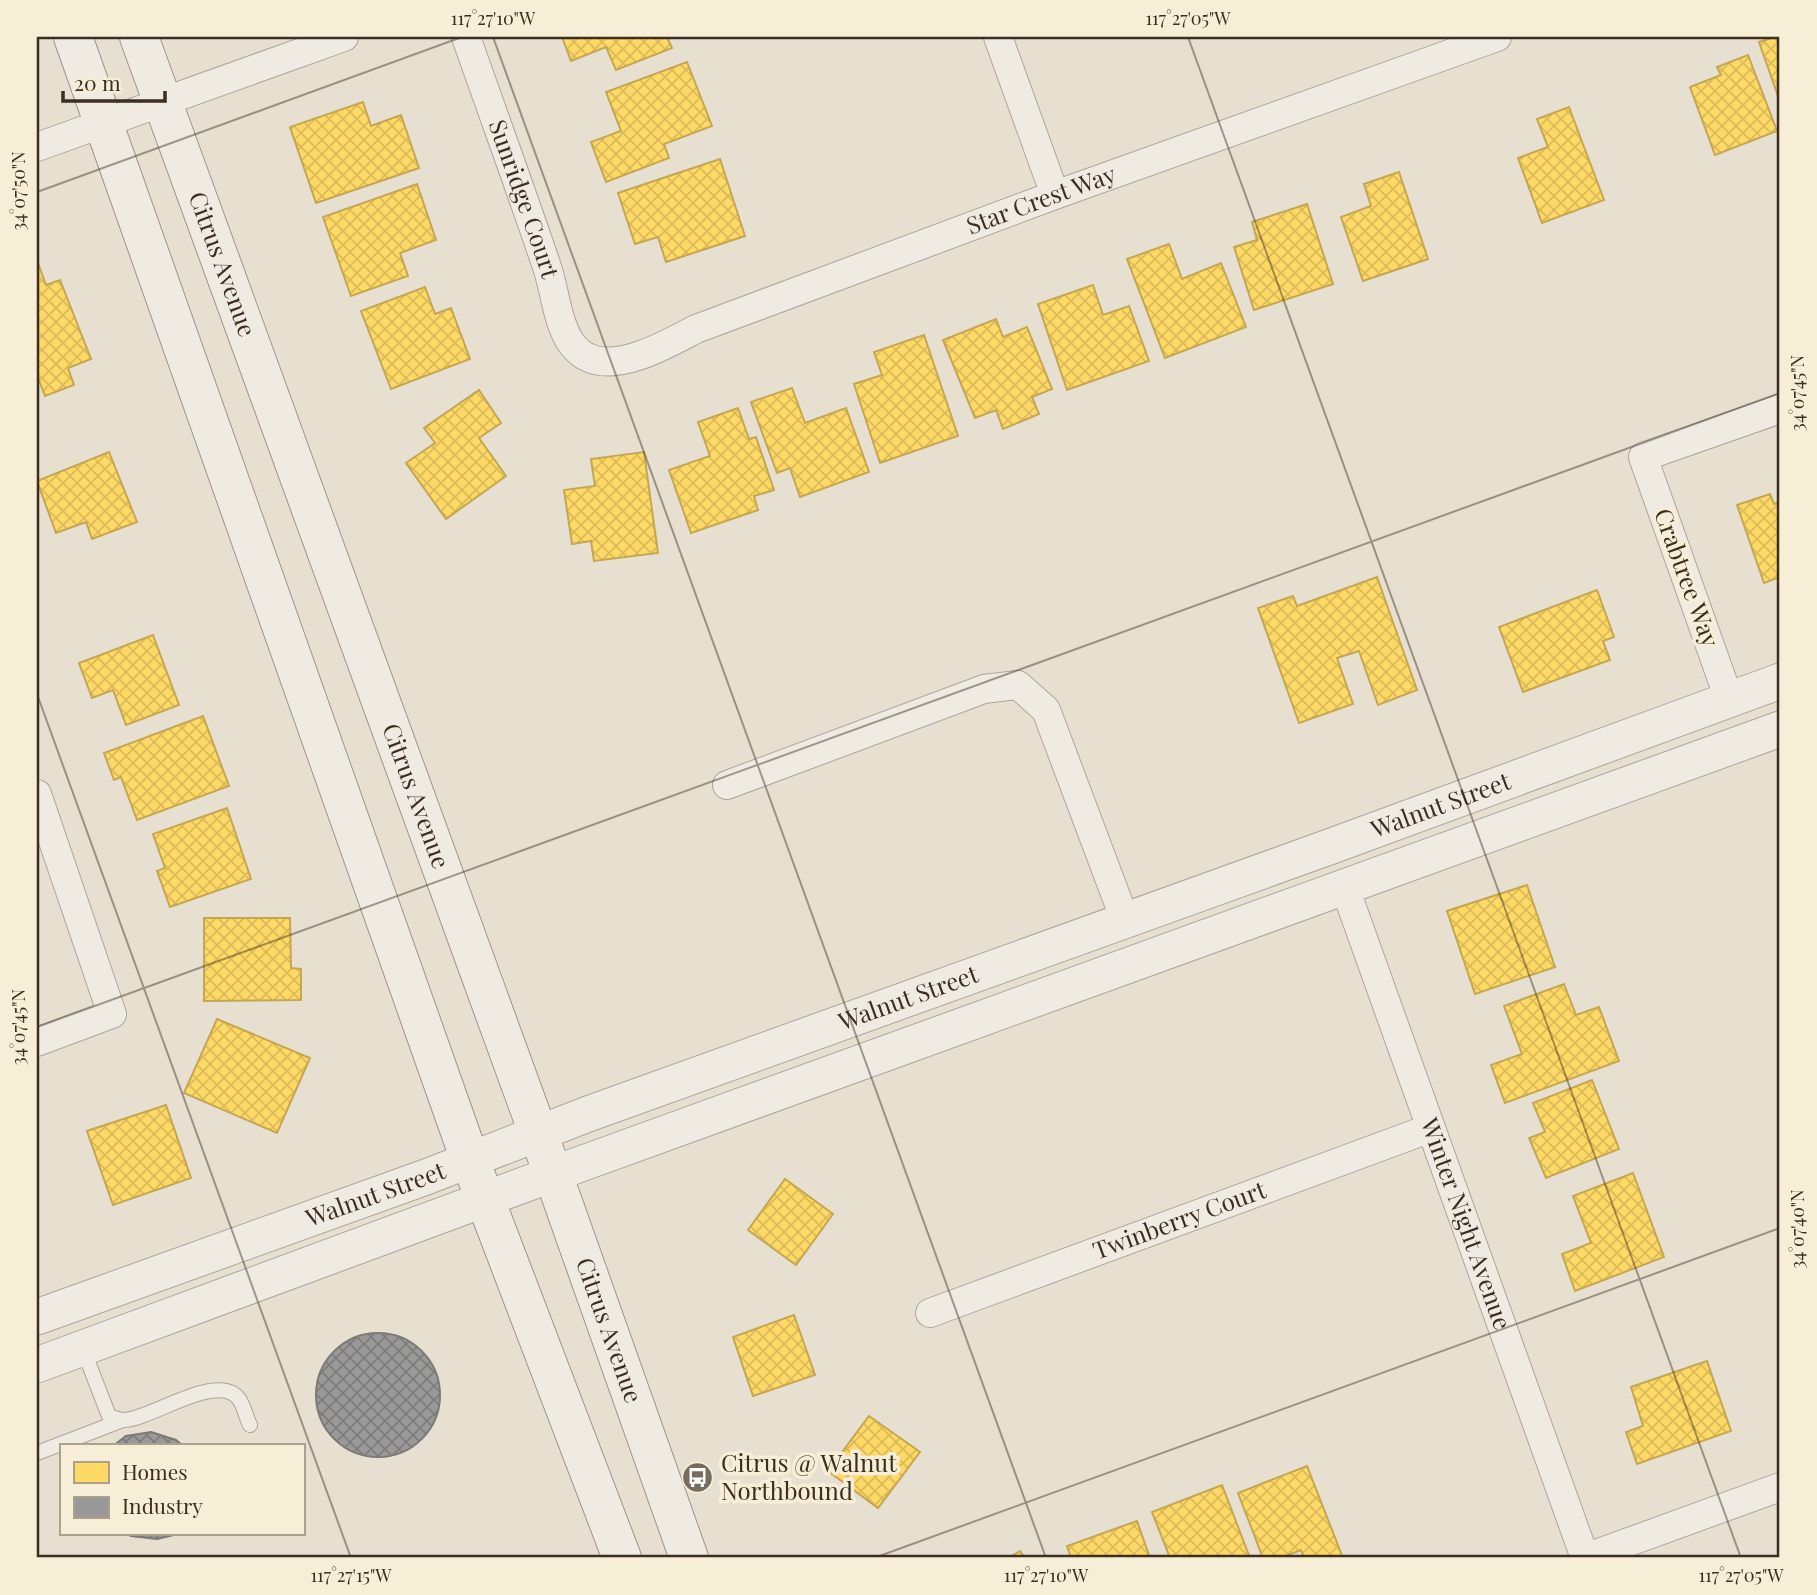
<svg xmlns="http://www.w3.org/2000/svg" width="1817" height="1595" viewBox="0 0 1817 1595" font-family="'Playfair Display',serif">
<style>
.homes{fill:url(#homes-cross-hatch);stroke:#c5a651;stroke-width:2}
.industry{fill:url(#industry-cross-hatch);stroke:#7d7975;stroke-width:2}
.lines{fill:none;stroke-linecap:round;stroke-linejoin:round}
.service-casing{stroke:#ada599;stroke-width:16}
.minor-casing{stroke:#ada599;stroke-width:30}
.tertiary-casing{stroke:#ada599;stroke-width:37}
.secondary-casing{stroke:#9c958a;stroke-width:40}
.service{stroke:#efebe3;stroke-width:14}
.minor{stroke:#efebe3;stroke-width:28}
.tertiary{stroke:#efebe3;stroke-width:35}
.secondary{stroke:#efebe3;stroke-width:38}
.ticks{fill:none;stroke:#3d2e20;stroke-width:2;stroke-opacity:0.45}
.labels{text-anchor:middle;stroke-width:7;stroke-linejoin:round;paint-order:stroke}
.street-label{font-size:24px;fill:#3d2e20;stroke:#f7eed8}
.poi-label{font-size:24px;fill:#3d2e20;stroke:#f7eed8;text-anchor:start}
.neatline{fill:none;stroke:#3d2e20;stroke-width:2.5}
.ticks-label{font-size:18px;text-anchor:middle;fill:#3d2e20}
</style>
<defs>
<pattern id="homes-cross-hatch" width="8" height="8" patternUnits="userSpaceOnUse" patternTransform="scale(1.75)"><rect width="8" height="8" fill="#ffd966"/><path d="M0 0l8 8M0 8l8-8" fill="none" stroke="#dbbb58"/></pattern>
<pattern id="industry-cross-hatch" width="8" height="8" patternUnits="userSpaceOnUse" patternTransform="scale(1.75)"><rect width="8" height="8" fill="#999"/><path d="M0 0l8 8M0 8l8-8" fill="none" stroke="#7e7d7c"/></pattern>
</defs>
<rect width="100%" height="100%" fill="#e7e0d1"/>
<g class="homes">
<path d="M562,37H667L672,48L616,70L606,47L571,61Z"/>
<path d="M1775,37H1780V102L1759,42Z"/>
<path d="M1748,55L1777,131L1715,155L1690,87L1721,75L1717,67Z"/>
<path d="M687,62L712,126L664,144L669,158L606,182L591,142L621,131L606,92Z"/>
<path d="M363,102L371,126L401,115L419,168L316,203L290,127Z"/>
<path d="M1569,107L1604,200L1542,223L1518,158L1548,147L1537,119Z"/>
<path d="M720,159L745,236L666,262L658,237L635,244L618,193Z"/>
<path d="M1399,172L1428,259L1363,281L1341,217L1371,206L1364,184Z"/>
<path d="M417,184L436,240L400,253L408,276L351,296L323,217Z"/>
<path d="M1307,204L1333,284L1254,310L1234,247L1257,240L1252,222Z"/>
<path d="M1169,244L1182,279L1221,263L1246,327L1165,358L1127,259Z"/>
<path d="M37,260L46,285L60,280L91,359L68,368L74,385L45,396L37,375Z"/>
<path d="M1093,285L1103,315L1129,306L1149,361L1067,390L1038,304Z"/>
<path d="M425,287L435,314L451,308L470,359L391,389L361,311Z"/>
<path d="M996,319L1003,337L1027,327L1052,389L1032,397L1039,414L1003,429L996,410L975,418L943,340Z"/>
<path d="M924,335L958,436L880,463L854,384L882,375L874,352Z"/>
<path d="M792,388L805,423L846,408L869,472L800,497L790,468L777,473L751,402Z"/>
<path d="M479,390L501,423L479,438L506,476L446,519L406,463L435,443L424,428Z"/>
<path d="M738,408L749,439L756,437L774,490L754,496L758,510L691,533L669,470L710,456L698,422Z"/>
<path d="M109,452L137,522L92,539L86,522L56,533L37,481Z"/>
<path d="M644,452L658,553L594,561L591,541L572,544L564,490L595,486L591,459Z"/>
<path d="M1770,494L1774,504L1780,502V577L1764,583L1737,505Z"/>
<path d="M1377,577L1417,690L1378,705L1359,651L1337,658L1353,704L1299,723L1258,608L1293,596L1297,606Z"/>
<path d="M1597,590L1614,637L1603,641L1610,660L1523,692L1499,627Z"/>
<path d="M153,635L179,705L126,725L113,690L92,698L79,663Z"/>
<path d="M203,716L229,786L137,820L121,777L114,780L104,753Z"/>
<path d="M227,808L251,879L170,907L157,871L165,868L153,834Z"/>
<path d="M1527,885L1555,967L1475,994L1447,911Z"/>
<path d="M204,918H290L291,968L301,969V1000L204,1001Z"/>
<path d="M1564,984L1576,1015L1599,1007L1619,1061L1505,1103L1491,1065L1522,1054L1504,1006Z"/>
<path d="M217,1019L310,1058L277,1133L184,1093Z"/>
<path d="M1592,1080L1619,1149L1546,1178L1529,1138L1545,1132L1533,1103Z"/>
<path d="M166,1105L191,1178L113,1205L87,1131Z"/>
<path d="M1633,1173L1664,1257L1575,1291L1562,1254L1591,1243L1573,1196Z"/>
<path d="M785,1179L833,1214L796,1265L748,1230Z"/>
<path d="M794,1315L815,1375L753,1396L733,1337Z"/>
<path d="M1707,1361L1731,1431L1637,1464L1626,1432L1643,1426L1631,1387Z"/>
<path d="M869,1416L920,1452L878,1508L828,1471Z"/>
<path d="M1307,1466L1343,1558H1304L1301,1550L1280,1558H1263L1238,1493Z"/>
<path d="M1222,1485L1250,1558H1170L1152,1512Z"/>
<path d="M1137,1521L1150,1558H1071L1067,1546Z"/>
<path d="M1020,1551L1025,1558H1009Z"/>
</g>
<g class="industry">
<circle cx="378" cy="1395" r="62"/>
<path d="M151,1432L176,1440L183,1446H113L126,1436Z"/>
<path d="M127,1534H178L157,1539L131,1536Z"/>
</g>
<g class="lines">
<defs>
<g id="service">
<path d="M83,1349L109,1416C114,1418 120,1420 125,1420C153,1418 219,1371 239,1399C244,1406 246,1417 250,1425"/>
<path d="M37,1453L123,1420"/>
</g>
<g id="minor">
<path id="s1" d="M466,37C493,114 521,190 547,267C555,291 557,322 571,343C575,348 582,355 587,357C618,373 669,343 696,329L1055,195L1497,37"/>
<path d="M998,37L1055,195"/>
<path d="M37,147L344,37"/>
<path d="M1729,699L1643,457L1780,409"/>
<path d="M727,785L984,689L1018,685L1046,710L1125,920"/>
<path d="M37,794L112,1014L37,1042"/>
<path id="s2" d="M1345,888L1585,1558"/>
<path id="s3" d="M930,1313L1431,1128"/>
<path d="M1585,1558L1780,1487"/>
</g>
<g id="tertiary">
<path id="s4" d="M37,1317L426,1177L588,1114L1329,847L1780,681"/>
<path d="M37,1365L553,1174L1780,729"/>
</g>
<g id="secondary">
<path d="M73,37L470,1160L622,1558"/>
<path id="s5" d="M139,37L553,1174L689,1558"/>
</g>
</defs>
<use href="#service" class="service-casing"/>
<use href="#minor" class="minor-casing"/>
<use href="#tertiary" class="tertiary-casing"/>
<use href="#secondary" class="secondary-casing"/>
<use href="#service" class="service"/>
<use href="#minor" class="minor"/>
<use href="#tertiary" class="tertiary"/>
<use href="#secondary" class="secondary"/>
</g>
<path class="ticks" d="M493,37L1046,1558M1188,37L1741,1558M37,192L462,37M37,694L351,1558M37,1027L1780,393M874,1558L1780,1228"/>
<defs>
<symbol id="bus-disc" viewBox="-11 -11 22 22"><circle r="9.5" fill="#786c5e" stroke="#f7eed8"/><path d="M-5-6H5V4H4V6H2V4H-2V6H-4V4H-5ZM-3.5-4V0h7V-4ZM-3.5 1.2v1.5H-2V1.2ZM2 1.2v1.5H3.5V1.2Z" fill="#fff"/></symbol>
</defs>
<g fill-rule="evenodd">
<use href="#bus-disc" x="680" y="1460" width="35" height="35"/>
</g>
<g class="labels">
<g class="street-label">
<text dy="8" stroke="none"><textPath href="#s1" startOffset="172">Sunridge Court</textPath></text>
<text dy="8" stroke="none"><textPath href="#s1" startOffset="830">Star Crest Way</textPath></text>
<text dy="8" stroke="none"><textPath href="#s5" startOffset="242">Citrus Avenue</textPath></text>
<text transform="translate(1686 578) rotate(70)" y="8">Crabtree Way</text>
<text dy="8" stroke="none"><textPath href="#s5" startOffset="808">Citrus Avenue</textPath></text>
<text dy="8" stroke="none"><textPath href="#s4" startOffset="1494">Walnut Street</textPath></text>
<text dy="8" stroke="none"><textPath href="#s4" startOffset="928">Walnut Street</textPath></text>
<text dy="8" stroke="none"><textPath href="#s4" startOffset="360">Walnut Street</textPath></text>
<text dy="8" stroke="none"><textPath href="#s3" startOffset="266">Twinberry Court</textPath></text>
<text dy="8" stroke="none"><textPath href="#s2" startOffset="357">Winter Night Avenue</textPath></text>
<text dy="8" stroke="none"><textPath href="#s5" startOffset="1376">Citrus Avenue</textPath></text>
</g>
<g class="poi-label">
<text x="721" y="1472">Citrus @ Walnut<tspan x="721" dy="28">Northbound</tspan></text>
</g>
</g>
<rect width="1817" height="1595" fill="none" stroke="#f7eed8" stroke-width="77"/>
<rect x="60" y="1444" width="245" height="91" fill="#f7eed8" stroke="#ada18e" stroke-width="2"/>
<rect x="74" y="1462" width="35" height="21" fill="#ffd966" stroke="#ada18e" stroke-width="2"/>
<text x="122" y="1480" font-size="21" fill="#3d2e20">Homes</text>
<rect x="74" y="1497" width="35" height="21" fill="#999999" stroke="#ada18e" stroke-width="2"/>
<text x="122" y="1514" font-size="21" fill="#3d2e20">Industry</text>
<path d="M63 91v10h102v-10" fill="none" stroke="#3d2e20" stroke-width="3.5"/>
<text x="74" y="91" font-size="21" fill="#3d2e20" stroke="#f7eed8" stroke-width="5" paint-order="stroke">20 m</text>
<rect x="38" y="38" width="1740" height="1518" class="neatline"/>
<g class="ticks-label">
<text x="493" y="25">117°27'10"W</text>
<text x="1188" y="25">117°27'05"W</text>
<text transform="translate(19 191) rotate(-90)" y="6">34°07'50"N</text>
<text transform="translate(1798 393) rotate(-90)" y="6">34°07'45"N</text>
<text transform="translate(19 1027) rotate(-90)" y="6">34°07'45"N</text>
<text transform="translate(1798 1229) rotate(-90)" y="6">34°07'40"N</text>
<text x="351" y="1582">117°27'15"W</text>
<text x="1046" y="1582">117°27'10"W</text>
<text x="1741" y="1582">117°27'05"W</text>
</g>
</svg>
